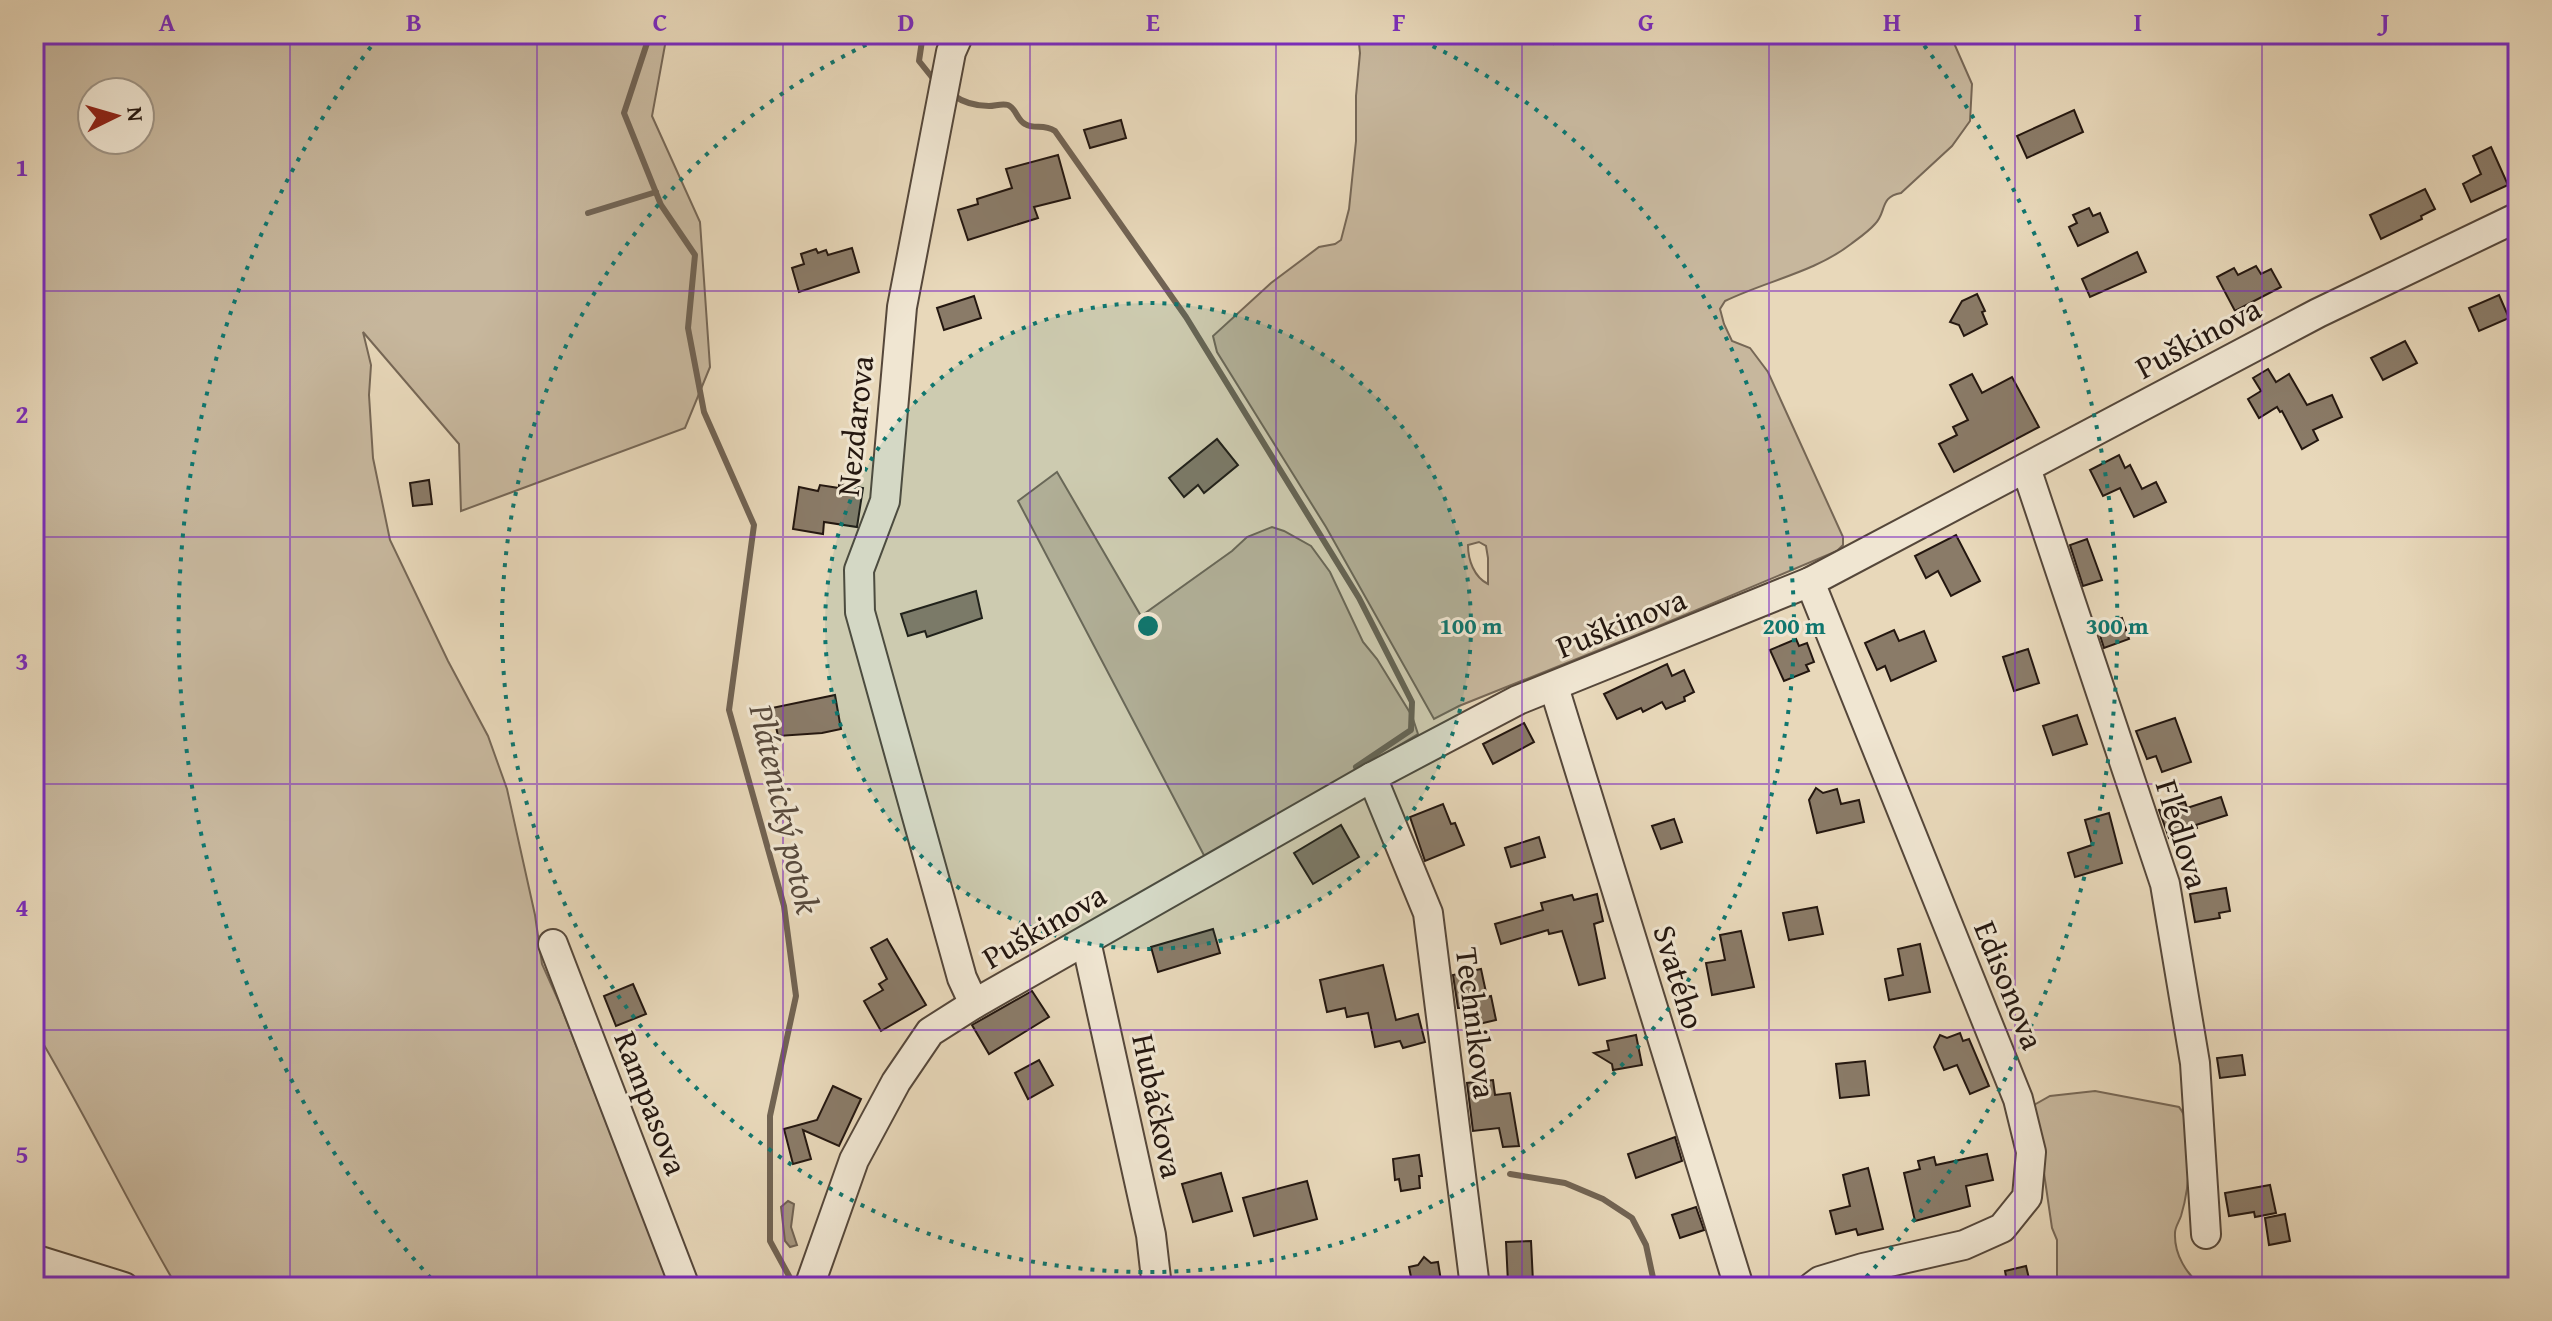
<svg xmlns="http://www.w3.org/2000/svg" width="2552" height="1321" viewBox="0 0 2552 1321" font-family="'Gentium Book Plus',serif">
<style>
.green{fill:#c7b79d;stroke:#766756;stroke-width:2;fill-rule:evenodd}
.water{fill:#a59680;stroke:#716353;stroke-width:2}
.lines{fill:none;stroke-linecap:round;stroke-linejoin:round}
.stream{stroke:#716353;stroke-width:6}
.building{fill:#8a7b68;stroke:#241710;stroke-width:2}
.minor-casing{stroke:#55473a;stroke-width:32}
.minor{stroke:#f0e6d2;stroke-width:28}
.grid{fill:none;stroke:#7b2cbf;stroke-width:2;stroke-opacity:0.55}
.ring{fill:none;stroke:#0f766e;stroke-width:4;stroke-dasharray:4 8}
.labels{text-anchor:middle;stroke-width:6;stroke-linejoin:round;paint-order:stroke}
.street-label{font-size:32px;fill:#241710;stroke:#f0e6d2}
.water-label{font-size:34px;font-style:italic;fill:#584a3d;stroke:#f0e6d2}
.centre{fill:#0f766e;stroke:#f0e6d2;stroke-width:4}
.ring-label{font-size:24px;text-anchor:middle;font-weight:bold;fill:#0f766e;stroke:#f0e6d2;stroke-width:6;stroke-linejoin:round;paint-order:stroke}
.neatline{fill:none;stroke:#7b2cbf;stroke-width:3}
.grid-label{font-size:26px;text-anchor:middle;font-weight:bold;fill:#7b2cbf}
</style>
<rect width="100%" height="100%" fill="#e8d8ba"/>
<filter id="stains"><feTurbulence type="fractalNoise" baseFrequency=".0025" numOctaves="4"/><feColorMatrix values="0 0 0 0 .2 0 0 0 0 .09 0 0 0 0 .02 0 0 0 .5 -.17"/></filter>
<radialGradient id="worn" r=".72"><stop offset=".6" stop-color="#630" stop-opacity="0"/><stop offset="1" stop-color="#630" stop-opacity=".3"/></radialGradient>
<g class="green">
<path d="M34,34H667L652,116L700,222L710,367L685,428L461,511L459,444L363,332L371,365L369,395L373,458L390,540L448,661L488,736L507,789L535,915L542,964L560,1004L670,1287H177C127,1202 85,1113 34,1028ZM92,92H140V140H92Z"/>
<path d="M1358,34H1549L1554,44L1559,40L1556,34H1950L1972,84L1970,121L1952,146L1901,193C1879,197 1887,212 1875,224C1869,231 1859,238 1851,244C1815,272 1766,281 1725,301L1720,309L1724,324L1732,341L1750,348L1768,372L1843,537V545L1837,551L1654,628L1459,706L1434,719L1326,527L1217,352L1213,336L1271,283L1319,247L1335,244L1341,240L1349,209L1356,141V96L1360,53ZM1479,542L1486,546L1488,558V584C1474,577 1468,560 1468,545Z"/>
<path d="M1057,472L1141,616L1232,551L1247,537L1272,527L1284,531L1311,546L1330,572L1363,642L1377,659L1412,716L1418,734L1207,861L1018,501Z"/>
<path d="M2095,1091L2179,1107C2188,1118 2187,1128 2188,1142C2190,1165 2188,1193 2181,1216C2179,1222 2175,1227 2175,1233C2174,1255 2187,1274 2202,1287H2057V1240L2052,1228L2034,1105L2050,1096Z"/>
</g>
<path class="water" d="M788,1201L794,1204L791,1227L797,1245L790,1247L785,1241L781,1207Z"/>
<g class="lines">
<g class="stream">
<path d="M650,34L624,113L661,205L695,255L688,328L704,412L754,525L729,710L784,906L796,996L770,1116V1241L795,1287"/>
<path d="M923,34L919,61L935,81"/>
<path d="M953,95C964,103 975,106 989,106C995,106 1002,103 1008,105C1016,108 1017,120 1025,124C1035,130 1043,123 1055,131L1186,317L1359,598L1412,702L1411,730L1356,767"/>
<path d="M588,213L656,192"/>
<path d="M1510,1174L1565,1183L1603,1199L1632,1218L1646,1245L1655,1287"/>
</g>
</g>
<g class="building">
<path d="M2074,110L2083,132L2027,158L2017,136Z"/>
<path d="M1121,120L1126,138L1090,148L1084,130Z"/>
<path d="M2491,147L2508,185L2471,202L2463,184L2481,174L2473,156Z"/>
<path d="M1058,155L1070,198L1034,207L1038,218L968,240L958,210L978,204L977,199L1012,188L1006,169Z"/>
<path d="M2425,189L2435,209L2421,216L2422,219L2381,239L2370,215Z"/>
<path d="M2089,208L2093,216L2100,213L2108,232L2078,246L2069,227L2077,223L2073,215Z"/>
<path d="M852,248L859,272L799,292L792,268L804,264L801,254L816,249L818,253L826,250L828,255Z"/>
<path d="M2137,252L2146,272L2090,297L2082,279Z"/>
<path d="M2256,266L2261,274L2271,269L2281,287L2235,311L2217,277L2234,268L2238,275Z"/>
<path d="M1977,294L1985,311L1982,312L1987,324L1964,336L1959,325L1950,322L1962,301Z"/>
<path d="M2499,295L2509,318L2479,331L2469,308Z"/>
<path d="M974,296L981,318L944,330L937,308Z"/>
<path d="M2405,341L2417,363L2383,380L2371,358Z"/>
<path d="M2268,369L2276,382L2289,374L2307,405L2332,395L2342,417L2313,430L2318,440L2302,449L2282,411L2280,412L2277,407L2259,418L2248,399L2261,391L2253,378Z"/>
<path d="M1972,374L1982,393L2012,377L2039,427L1954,472L1939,444L1957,435L1953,427L1968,420L1950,385Z"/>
<path d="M1217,439L1238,465L1204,493L1198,485L1184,497L1169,478Z"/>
<path d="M2119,455L2125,468L2130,465L2142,489L2156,482L2166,502L2134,517L2120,488L2103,496L2090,470Z"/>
<path d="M429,480L432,504L413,506L410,483Z"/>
<path d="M839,484L863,488L857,527L824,522L823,534L793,529L799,487L818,491L820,485L839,488Z"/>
<path d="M1956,535L1980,581L1951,596L1938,571L1926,578L1915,556Z"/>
<path d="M2087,539L2102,580L2083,586L2070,545Z"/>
<path d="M976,591L982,618L927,637L925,631L908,636L901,614Z"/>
<path d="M2122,618L2129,639L2104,648L2097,626Z"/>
<path d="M1894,630L1899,641L1924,631L1936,661L1891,681L1885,666L1877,670L1865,643Z"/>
<path d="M1796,639L1799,646L1807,643L1814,662L1806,665L1809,671L1784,681L1770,650Z"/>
<path d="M2028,649L2039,683L2014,691L2003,657Z"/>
<path d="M1667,664L1672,676L1684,670L1694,692L1684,697L1685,701L1666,709L1662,702L1643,712L1641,708L1617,719L1604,694Z"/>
<path d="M835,695L841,729L822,733L778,736L772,708Z"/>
<path d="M2077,715L2087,744L2053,755L2043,726Z"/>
<path d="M2175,718L2191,762L2162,772L2156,756L2147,759L2136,731Z"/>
<path d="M1524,723L1534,742L1493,764L1483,744Z"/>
<path d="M1816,788L1823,793L1837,789L1841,804L1859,800L1864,822L1817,833L1809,800Z"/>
<path d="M2221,797L2227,815L2196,825L2197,828L2169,838L2159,810L2185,802L2187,808Z"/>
<path d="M1443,804L1451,824L1455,823L1464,845L1425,861L1410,817Z"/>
<path d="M2109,813L2122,863L2075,877L2068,853L2092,845L2085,820Z"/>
<path d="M1674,819L1682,842L1661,849L1652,826Z"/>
<path d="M1341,825L1359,857L1313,884L1294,853Z"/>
<path d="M1539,837L1545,857L1511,867L1505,848Z"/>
<path d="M2226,888L2230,911L2219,913L2220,918L2195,922L2190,894Z"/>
<path d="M1597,894L1603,921L1594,924L1605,978L1579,985L1562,931L1549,934L1548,930L1501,944L1495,924L1543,910L1541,903L1572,895L1574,900Z"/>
<path d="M1817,907L1823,934L1789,940L1783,913Z"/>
<path d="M1213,929L1220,953L1158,972L1151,947Z"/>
<path d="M1741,931L1754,987L1712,995L1706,963L1725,960L1720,935Z"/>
<path d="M887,939L926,1005L881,1031L864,1001L883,990L879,984L887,979L871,948Z"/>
<path d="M1920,944L1930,992L1889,1000L1885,979L1903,975L1898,949Z"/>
<path d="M1383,965L1396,1020L1418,1014L1425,1042L1403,1048L1400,1041L1375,1047L1368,1013L1347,1017L1345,1008L1327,1012L1320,980Z"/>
<path d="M1481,969L1487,997L1491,996L1496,1020L1466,1027L1462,1008H1458L1453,975Z"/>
<path d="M633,984L646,1014L616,1026L604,996Z"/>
<path d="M1032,991L1049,1017L989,1054L972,1025Z"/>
<path d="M1960,1033L1963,1041L1969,1039L1989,1086L1970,1094L1957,1065L1944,1070L1934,1047L1940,1035L1947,1038Z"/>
<path d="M1636,1035L1642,1065L1613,1070L1612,1064L1594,1053L1609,1050L1607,1041Z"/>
<path d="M2242,1055L2245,1075L2220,1078L2217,1058Z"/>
<path d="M1039,1060L1053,1085L1028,1099L1015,1073Z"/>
<path d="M1865,1061L1869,1095L1840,1098L1836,1064Z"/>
<path d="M1493,1080L1495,1095L1510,1093L1519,1146L1503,1147L1499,1128L1473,1131L1467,1083Z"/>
<path d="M833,1086L861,1099L839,1146L803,1130L811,1159L793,1164L784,1129L817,1120Z"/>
<path d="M1675,1137L1682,1161L1636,1178L1628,1154Z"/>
<path d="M1987,1154L1993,1180L1966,1186L1970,1206L1915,1221L1904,1173L1920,1169L1918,1161L1934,1157L1936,1165Z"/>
<path d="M1419,1155L1422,1176H1419L1420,1188L1401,1191L1399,1179L1395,1180L1393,1159Z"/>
<path d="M1868,1168L1883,1229L1858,1235L1856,1229L1836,1234L1830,1211L1850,1206L1843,1175Z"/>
<path d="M1221,1173L1232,1211L1193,1222L1182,1184Z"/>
<path d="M1307,1181L1317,1219L1254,1236L1243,1198Z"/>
<path d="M2270,1185L2276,1213L2255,1217L2254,1212L2229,1216L2225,1193Z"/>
<path d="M1696,1207L1704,1230L1680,1238L1672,1215Z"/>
<path d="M2285,1214L2290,1241L2269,1245L2265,1218Z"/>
<path d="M1531,1241L1533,1282L1508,1283L1506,1242Z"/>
<path d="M1424,1257L1431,1263L1438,1262L1442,1287H1413L1409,1267L1418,1265Z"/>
<path d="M2026,1266L2031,1287H2008L2005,1271Z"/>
</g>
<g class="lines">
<defs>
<g id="minor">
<path d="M959,34L951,52L902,307L885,501L859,570L860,612L962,978L974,1004"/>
<path d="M2026,468L2165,884L2195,1063L2206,1234"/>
<path d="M1810,582L2018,1099L2031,1152L2027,1197L2002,1228L1964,1245L1863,1268L1820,1281L1812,1287"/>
<path d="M1554,687L1739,1287"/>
<path d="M1372,777L1428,913L1475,1287"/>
<path d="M1086,941L1151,1235L1157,1287"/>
<path d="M553,944L685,1287"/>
<path d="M34,1259L124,1287"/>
<path d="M809,1287L854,1160L896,1082L930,1032L974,1004L1372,777L1518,700L1810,582L2318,313L2518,217"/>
</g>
</defs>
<use href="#minor" class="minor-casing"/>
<use href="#minor" class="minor"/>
</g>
<path class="grid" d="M290,34V1287M537,34V1287M783,34V1287M1030,34V1287M1276,34V1287M1522,34V1287M1769,34V1287M2015,34V1287M2262,34V1287M34,291H2518M34,537H2518M34,784H2518M34,1030H2518"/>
<circle cx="1148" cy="626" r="323" fill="#0f766e" fill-opacity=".12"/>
<g class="ring">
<circle cx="1148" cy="626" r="323"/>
<path d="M1411 36A646 646 0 1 1 885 36"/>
<path d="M439 1287A969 969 0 0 1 379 36M1917 36A969 969 0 0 1 1857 1287"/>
</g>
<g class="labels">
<g class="street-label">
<text transform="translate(2198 338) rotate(-28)" y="11">Puškinova</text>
<text transform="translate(855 426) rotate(-84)" y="11">Nezdarova</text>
<text transform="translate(1621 623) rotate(-22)" y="11">Puškinova</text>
<text transform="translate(2182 834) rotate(73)" y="11">Flédlova</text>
<text transform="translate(1044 926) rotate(-30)" y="11">Puškinova</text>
<text transform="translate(1679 977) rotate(73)" y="11">Svatého</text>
<text transform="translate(2009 985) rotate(68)" y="11">Edisonova</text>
<text transform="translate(1476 1023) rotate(83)" y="11">Technikova</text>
<text transform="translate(651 1103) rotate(69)" y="11">Rampasova</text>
<text transform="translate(1158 1106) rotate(78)" y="11">Hubáčkova</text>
</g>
<g class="water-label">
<text transform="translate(785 809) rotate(77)" y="12">Plátenický potok</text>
</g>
</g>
<circle cx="1148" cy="626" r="12" class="centre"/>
<g class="ring-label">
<text x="1471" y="634">100 m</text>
<text x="1794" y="634">200 m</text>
<text x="2117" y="634">300 m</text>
</g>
<rect width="2552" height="1321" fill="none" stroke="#e8d8ba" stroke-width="88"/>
<g transform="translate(116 116) rotate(85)"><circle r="38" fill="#f0e6d2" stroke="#9e9384" stroke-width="2"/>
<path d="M0-6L14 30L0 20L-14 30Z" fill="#8f2418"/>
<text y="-12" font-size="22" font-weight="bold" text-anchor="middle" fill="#241710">N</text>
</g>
<rect x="44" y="44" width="2464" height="1233" class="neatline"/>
<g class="grid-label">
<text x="167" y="31">A</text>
<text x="414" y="31">B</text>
<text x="660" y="31">C</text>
<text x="906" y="31">D</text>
<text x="1153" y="31">E</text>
<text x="1399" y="31">F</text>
<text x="1646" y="31">G</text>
<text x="1892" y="31">H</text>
<text x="2138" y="31">I</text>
<text x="2385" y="31">J</text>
<text x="22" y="176">1</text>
<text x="22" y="423">2</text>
<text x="22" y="670">3</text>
<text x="22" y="916">4</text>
<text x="22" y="1163">5</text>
</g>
<rect width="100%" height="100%" filter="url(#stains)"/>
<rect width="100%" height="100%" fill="url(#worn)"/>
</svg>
